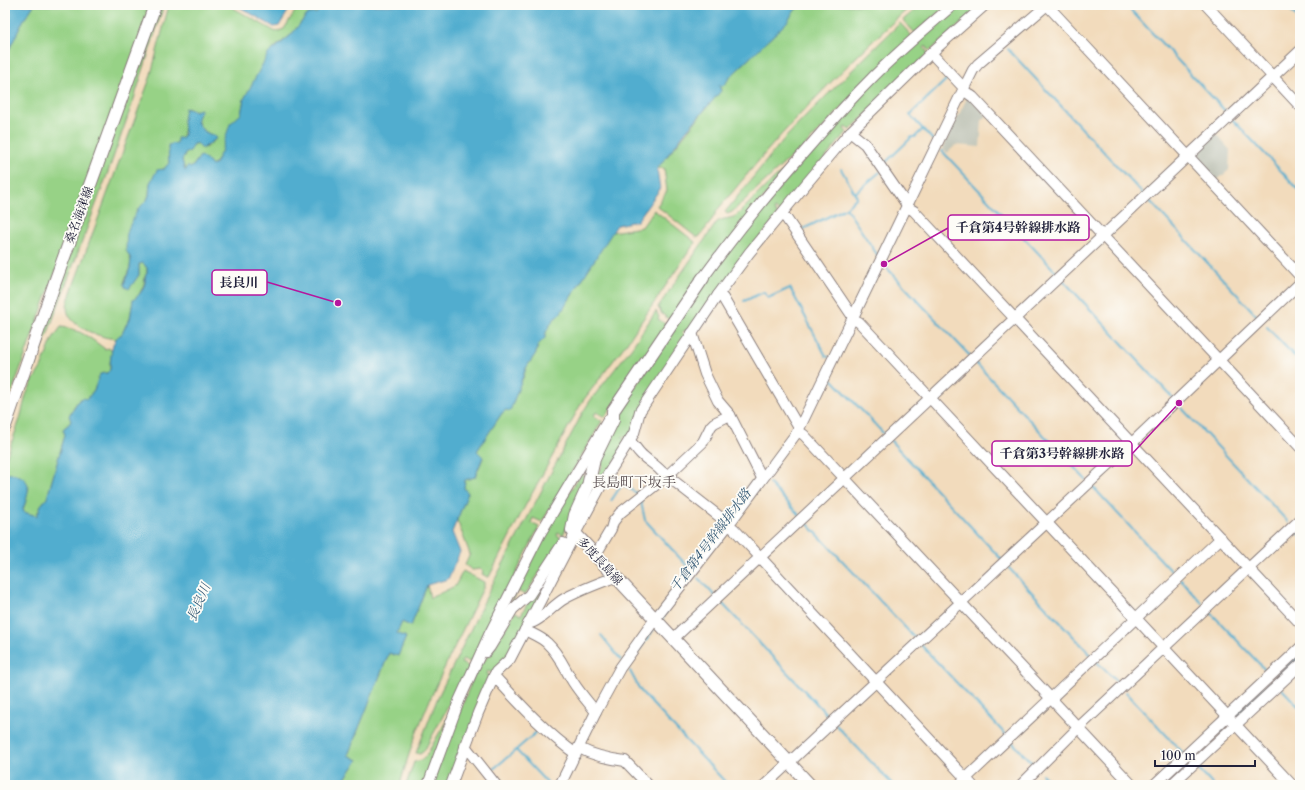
<svg xmlns="http://www.w3.org/2000/svg" width="1305" height="790" viewBox="0 0 1305 790" font-family="'Libre Caslon Text','Noto Serif JP',serif">
<style>
.industrial{fill:#c2c6b9}
.green{fill:#97d286;stroke:#5c7a60}
.water{fill:#51adcf;stroke:#3a6885}
.lines{fill:none;stroke-linecap:round;stroke-linejoin:round}
.stream{stroke:#51adcf;stroke-width:2}
.minor-casing{stroke:#8a7e7c;stroke-width:12}
.major-casing{stroke:#8a7e7c;stroke-width:14}
.minor{stroke:#fff;stroke-width:10}
.major{stroke:#fff;stroke-width:12}
.labels{text-anchor:middle;stroke-width:3.5;stroke-linejoin:round;paint-order:stroke}
.street-label{font-size:12px;fill:#22223b;stroke:#fdfcf7}
.water-label{font-size:13px;font-style:italic;fill:#355a76;stroke:#fdfcf7}
.quarter-label{font-size:14px;fill:#5c5153;stroke:#fdfcf7}
.leader{fill:none;stroke:#b5179e;stroke-width:1.5}
.callout-dot{fill:#b5179e;stroke:#fdfcf7;stroke-width:1.5}
.callout{fill:#fdfcf7;stroke:#b5179e;stroke-width:1.5}
.callout-label{font-size:13px;text-anchor:middle;font-weight:bold;fill:#22223b}
</style>
<rect width="100%" height="100%" fill="#fdfcf7"/>
<filter id="ink" filterUnits="userSpaceOnUse"><feTurbulence type="fractalNoise" baseFrequency=".025" numOctaves="2"/><feDisplacementMap in="SourceGraphic" scale="8" xChannelSelector="R" yChannelSelector="G"/><feConvolveMatrix kernelMatrix="1 2 1 2 8 2 1 2 1" color-interpolation-filters="sRGB"/></filter>
<filter id="wash" filterUnits="userSpaceOnUse"><feTurbulence type="fractalNoise" baseFrequency=".012" numOctaves="4" result="noise"/><feDisplacementMap in="SourceGraphic" scale="16" xChannelSelector="R" yChannelSelector="G"/><feGaussianBlur stdDeviation="0.9" result="paint"/><feColorMatrix in="noise" values="0 0 0 0 0 0 0 0 0 0 0 0 0 0 0 0 0 1.4 0 .05"/><feComposite in="paint" operator="in"/></filter>
<g filter="url(#wash)">
<rect width="100%" height="100%" fill="#f2dbbc"/>
<g class="industrial">
<path d="M968,96L987,115L982,120L980,147L956,145L947,153L942,149Z"/>
<path d="M1215,133L1230,150L1229,170L1215,182L1195,160V152Z"/>
</g>
<g class="green">
<path d="M34,5H152L5,411V58L23,21Z"/>
<path d="M159,5H164L134,99L107,175L52,322L35,367L28,377L91,191Z"/>
<path d="M169,5H228L276,32L284,29L299,5H323L317,13L308,14L291,35L274,48L244,99L241,114L229,130L220,156L212,166L208,161L200,156L193,166L190,168L188,166L185,171L182,160L185,154L191,150L192,145L197,143L205,148L217,138C207,133 191,125 201,112C196,110 192,110 187,108L183,120L184,126L182,138L178,143L168,148L169,163L164,169L159,170L150,183L149,195L147,200L138,209L129,256C134,265 126,274 124,283L125,287L131,286L139,275V264L143,263L147,268V273L145,276L144,284L139,295L132,306L130,319L126,325L122,334L120,335L116,339C111,338 106,338 101,336C88,332 67,323 67,307C67,302 70,297 71,292L150,78Z"/>
<path d="M801,5H912C866,46 822,90 781,135C759,159 739,185 718,209L710,223L699,237H696L657,206L667,191L664,168L657,169L721,90L719,85L723,86L732,75L787,22L795,10Z"/>
<path d="M921,5H947L915,33L903,20Z"/>
<path d="M957,5H982L930,51L926,46L924,48L928,53L850,130L845,127L844,129L847,132L780,212L775,209L774,211L778,214L689,334L684,330L682,333L687,337L628,439L623,436L622,438L627,441L576,527L593,481L603,465L597,461L615,428L617,429L619,426L617,424L620,410L706,279L765,205L767,206L769,203L767,202L836,122L837,123L840,121L838,119L876,79L917,40L918,42L921,40L919,38Z"/>
<path d="M900,23L912,36L797,154L790,158L732,212L727,214L725,212L784,139L824,98Z"/>
<path d="M785,170L670,320L662,314L658,307L717,222C723,218 730,219 736,216L767,185Z"/>
<path d="M654,210L695,242L694,244L626,344L582,402L523,510L489,577H487L482,574L483,572L481,569L472,570L465,565L470,554L457,520L468,493L464,488L465,480L475,477L483,458L477,451L502,413L506,410L523,378L526,368L536,353L538,345L545,338L546,332L553,320L560,314L612,232L642,227Z"/>
<path d="M656,311L659,317L658,319L667,325L605,417L596,412L594,416L602,421L542,522L533,518L531,523L539,527L472,663L463,659L461,663L470,667L458,694L450,703L424,751L420,754L416,753L438,697L493,583L583,412L590,401L632,347Z"/>
<path d="M61,327C78,328 92,339 105,349L109,348L112,352L110,362V370L107,373H103L98,377C97,386 93,392 87,399C78,397 74,407 70,414L71,422L69,424L63,429L65,435L47,498L41,505L36,516L24,512L23,509L25,504L29,487L7,474L5,480V461L20,419L26,395L32,382L41,368L53,338Z"/>
<path d="M581,474L588,479L563,535L558,532L557,535L562,538L525,595L518,591L489,644L546,530L549,531L550,528L548,526Z"/>
<path d="M561,552L508,659L494,674L488,671L487,674L492,677L449,785H431L476,670L478,671L480,668L478,667L492,652L515,612L521,615L531,597Z"/>
<path d="M463,571L484,582V586C453,651 418,715 400,785H344L346,777L358,760L348,755L389,653L398,656L406,637L397,633L402,622L411,626L427,585L430,598L455,586Z"/>
<path d="M449,716L425,785H406L414,762L422,760L426,756Z"/>
</g>
<g class="water">
<path d="M5,5H34L23,21L5,58Z"/>
<path d="M236,5H292L279,26L274,27Z"/>
<path d="M323,5H801L795,10L787,22L732,75L723,86L719,85L721,91L686,131L657,169L660,189L637,221L617,225L560,314L553,320L546,332L545,338L538,345L536,353L526,368L510,411L506,410L502,413L477,451L483,457L475,477L465,480L464,488L468,493L452,532L460,552L448,579L427,585L411,626L402,622L397,633L406,637L398,656L389,653L348,755L358,760L346,777L344,785H5V480L7,474C12,473 15,474 19,476C34,481 27,498 23,509L24,512L37,516L41,505L47,498L65,435L63,429L69,424L71,421L69,416L70,414L78,401L82,398L87,399L94,390L100,374L107,373L110,370C111,359 110,339 122,334L126,325L130,319L133,300C139,296 143,290 145,283C146,279 144,277 147,273V268L143,263L139,264V275L129,289L125,287L124,284L130,268L131,259L126,250L127,231L138,209L147,200L149,195L150,183L157,170L164,169L169,163L168,145L177,143V138H182L184,134L183,120L185,108L194,111L201,109C201,113 198,114 197,118C196,126 207,135 214,135L217,138L202,149L197,143L192,145L191,150L185,154L182,160L185,171L188,166L190,168L193,166L200,156L208,161L212,166L215,164L221,152L230,124L241,114L244,99L268,54L291,35L308,14L317,13Z"/>
<path d="M1300,652V659L1165,785H1158Z"/>
</g>
<g class="lines">
<g class="stream">
<path d="M1126,5L1228,114"/>
<path d="M1286,5L1300,20"/>
<path d="M1008,49L1143,194"/>
<path d="M1232,119L1300,191"/>
<path d="M933,140L910,115L949,77"/>
<path d="M942,151L1058,274"/>
<path d="M884,164L912,137H915L923,129"/>
<path d="M841,169L857,197L846,208L878,256"/>
<path d="M855,193L880,172"/>
<path d="M1147,198L1259,318"/>
<path d="M799,231L846,208"/>
<path d="M886,267L970,356"/>
<path d="M1062,279L1173,398"/>
<path d="M744,301L764,292L768,298L790,288L826,356L829,357"/>
<path d="M1267,327L1300,362"/>
<path d="M974,361L1086,480"/>
<path d="M832,379L885,435"/>
<path d="M1178,404L1288,522"/>
<path d="M890,440L1002,560"/>
<path d="M769,483L800,516"/>
<path d="M1092,486L1176,576"/>
<path d="M611,501L622,484L638,494"/>
<path d="M641,502L645,520L689,568"/>
<path d="M804,520L916,639"/>
<path d="M1297,533L1300,535"/>
<path d="M1006,565L1092,656"/>
<path d="M698,578L715,596"/>
<path d="M1181,580L1202,603"/>
<path d="M719,600L831,719"/>
<path d="M1211,613L1268,673"/>
<path d="M662,619L667,611"/>
<path d="M601,635L621,660"/>
<path d="M921,645L1006,735"/>
<path d="M1096,661L1117,682"/>
<path d="M624,671L654,629"/>
<path d="M630,671L640,690L645,696L728,785"/>
<path d="M1280,687L1300,708"/>
<path d="M1126,692L1183,753"/>
<path d="M835,724L893,785"/>
<path d="M1011,741L1033,764"/>
<path d="M517,749L540,729"/>
<path d="M1196,767L1213,785"/>
<path d="M491,771L516,750L549,785"/>
<path d="M1042,774L1053,785"/>
</g>
</g>
</g>
<g filter="url(#ink)">
<g class="lines">
<defs>
<g id="minor">
<path d="M1047,5L1300,276"/>
<path d="M1206,5L1300,106"/>
<path d="M931,53L964,88"/>
<path d="M963,90L973,97L1300,447"/>
<path d="M850,132L865,144L907,205"/>
<path d="M907,207L914,211L1300,623"/>
<path d="M781,215L786,218L853,317"/>
<path d="M703,278C738,230 775,185 814,141C833,119 853,97 874,76C899,51 926,28 953,5"/>
<path d="M718,295L723,298L799,428"/>
<path d="M853,319L859,322L1292,785"/>
<path d="M692,333L705,374L718,401L730,415L762,478"/>
<path d="M798,431L804,435L1132,785"/>
<path d="M629,441C634,444 636,449 640,453C646,460 655,464 661,471L729,524"/>
<path d="M728,525L734,529L972,785"/>
<path d="M595,556L611,529L613,522L620,513L667,476L703,442L711,426L714,423L730,415"/>
<path d="M528,624C541,621 552,606 564,599C580,590 597,584 615,577"/>
<path d="M525,630C532,634 541,637 547,643C560,655 564,668 573,682C580,693 588,702 596,712"/>
<path d="M673,639L1300,51"/>
<path d="M486,652L490,647L513,609L529,595L563,543"/>
<path d="M494,676C520,704 545,732 576,754"/>
<path d="M465,746L496,785"/>
<path d="M579,748C592,755 610,759 625,761L648,785"/>
<path d="M428,785L459,701L489,635L540,534L608,420"/>
<path d="M451,785L478,713L494,676L496,672L510,659L575,534L602,484L634,433L640,411L718,295L749,253L801,190L850,132L931,53L985,5"/>
<path d="M560,785L596,712L620,668L655,619L729,524L798,431L963,90L973,70L978,64L1047,5"/>
<path d="M765,785L1132,443L1300,283"/>
<path d="M959,785L1221,538"/>
<path d="M1021,785L1079,727L1300,520"/>
<path d="M1154,785L1300,648"/>
<path d="M1171,785L1300,665"/>
</g>
<g id="major">
<path d="M703,278L613,411V420L594,459L588,486L575,515L572,530L810,785"/>
<path d="M5,426L55,282L155,5"/>
</g>
</defs>
<use href="#minor" class="minor-casing"/>
<use href="#major" class="major-casing"/>
<use href="#minor" class="minor"/>
<use href="#major" class="major"/>
</g>
</g>
<g class="labels">
<g class="street-label">
<text transform="translate(79 215) rotate(-70)" y="4">桑名海津線</text>
<text transform="translate(600 561) rotate(47)" y="4">多度長島線</text>
</g>
<g class="water-label">
<text transform="translate(710 540) rotate(-53)" y="5">千倉第4号幹線排水路</text>
<text transform="translate(198 602) rotate(-67)" y="5">長良川</text>
</g>
<g class="quarter-label">
<text x="634" y="487">長島町下坂手</text>
</g>
</g>
<path class="leader" d="M884 264L948 228M338 303L267 282M1179 403L1132 454"/>
<g class="callout-dot">
<circle cx="884" cy="264" r="4"/>
<circle cx="338" cy="303" r="4"/>
<circle cx="1179" cy="403" r="4"/>
</g>
<g class="callout">
<rect x="948" y="215" width="141" height="25" rx="4"/>
<rect x="212" y="270" width="55" height="25" rx="4"/>
<rect x="992" y="441" width="140" height="25" rx="4"/>
</g>
<g class="callout-label">
<text x="1018" y="232">千倉第4号幹線排水路</text>
<text x="239" y="287">長良川</text>
<text x="1062" y="458">千倉第3号幹線排水路</text>
</g>
<rect width="1305" height="790" fill="none" stroke="#fdfcf7" stroke-width="20"/>
<path d="M1155 760v6h100v-6" fill="none" stroke="#22223b" stroke-width="2"/>
<text x="1161" y="760" font-size="12" fill="#22223b" stroke="#fdfcf7" stroke-width="3" paint-order="stroke">100 m</text>
</svg>
